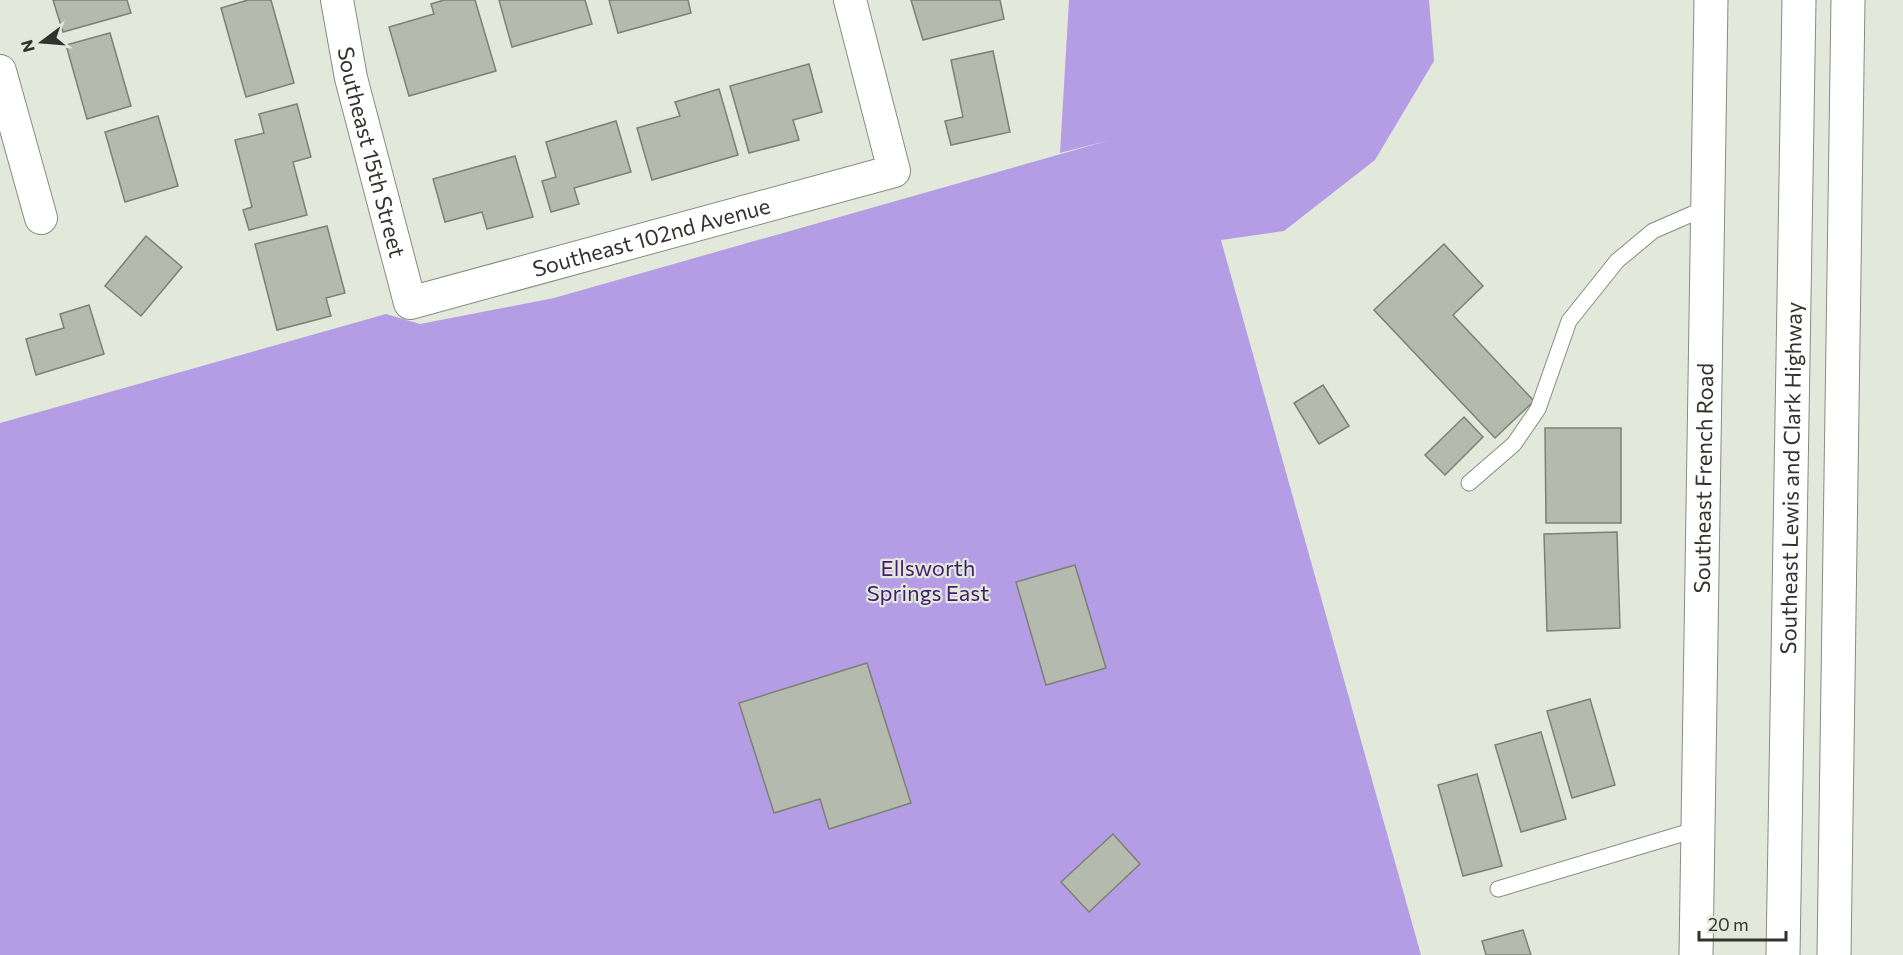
<svg xmlns="http://www.w3.org/2000/svg" width="1903" height="955" viewBox="0 0 1903 955" font-family="Commissioner,sans-serif">
<style>
.forest{fill:#b59de6}
.building{fill:#b4baad;stroke:#7b8175;stroke-width:1.5}
.lines{fill:none;stroke-linecap:round;stroke-linejoin:round}
.service-casing{stroke:#868d80;stroke-width:17}
.minor-casing{stroke:#868d80;stroke-width:34}
.tertiary-casing{stroke:#868d80;stroke-width:35}
.motorway-casing{stroke:#868d80;stroke-width:35}
.service{stroke:#fff;stroke-width:15}
.minor{stroke:#fff;stroke-width:32}
.tertiary{stroke:#fff;stroke-width:33}
.motorway{stroke:#fff;stroke-width:33}
.labels{text-anchor:middle;stroke-width:4.5;stroke-linejoin:round;paint-order:stroke}
.street-label{font-size:22px;fill:#30332e;stroke:#e2e9db}
.park-label{font-size:22px;fill:#421d70;stroke:#e2e9db}
</style>
<rect width="100%" height="100%" fill="#e2e9db"/>
<path class="forest" d="M1069,0H1429L1434,61L1375,160L1284,231L1221,240L1421,955H0V423L386,314L420,324L554,298L1110,140L1060,153Z"/>
<g class="building">
<path d="M53,0H127L131,13L63,32Z"/>
<path d="M248,0H271L294,83L246,97L221,8Z"/>
<path d="M444,0H475L496,71L409,96L389,27L434,14L431,4Z"/>
<path d="M499,0H585L592,24L512,47Z"/>
<path d="M609,0H688L691,13L618,33Z"/>
<path d="M911,0H1000L1004,19L923,40Z"/>
<path d="M110,33L131,106L87,119L66,45Z"/>
<path d="M993,51L1010,132L951,145L945,121L963,117L951,60Z"/>
<path d="M809,64L822,112L793,120L799,140L749,153L730,86Z"/>
<path d="M719,89L738,155L652,180L637,128L680,116L675,102Z"/>
<path d="M297,104L311,157L293,162L307,215L249,230L243,210L252,207L235,140L264,133L259,114Z"/>
<path d="M158,116L178,186L125,202L105,132Z"/>
<path d="M616,121L631,172L574,188L579,204L551,212L542,181L556,177L546,142Z"/>
<path d="M515,156L533,217L487,229L482,212L445,222L433,179Z"/>
<path d="M327,226L345,293L326,298L331,316L277,330L255,244Z"/>
<path d="M146,236L182,267L141,316L105,286Z"/>
<path d="M1444,244L1483,286L1453,315L1534,401L1495,438L1374,310Z"/>
<path d="M89,305L104,354L36,375L26,339L64,328L60,314Z"/>
<path d="M1323,385L1349,426L1319,444L1294,403Z"/>
<path d="M1464,417L1483,437L1445,475L1425,455Z"/>
<path d="M1545,428H1621V523H1546Z"/>
<path d="M1617,532L1620,628L1547,631L1544,534Z"/>
<path d="M1075,565L1106,668L1046,685L1016,582Z"/>
<path d="M867,663L911,803L829,829L820,799L774,813L739,703Z"/>
<path d="M1590,699L1615,785L1572,798L1547,711Z"/>
<path d="M1541,732L1566,819L1521,832L1495,745Z"/>
<path d="M1477,774L1502,866L1463,876L1438,785Z"/>
<path d="M1113,834L1140,864L1089,912L1061,882Z"/>
<path d="M1523,930L1531,955H1486L1482,941Z"/>
</g>
<g class="lines">
<defs>
<g id="service">
<path d="M1469,483L1514,444L1538,409L1569,321L1617,261L1653,231L1708,207"/>
<path d="M1498,889L1698,829"/>
</g>
<g id="minor">
<path id="s1" d="M337,0L351,78L410,303L894,171L850,0"/>
<path d="M0,71L41,218"/>
</g>
<g id="tertiary">
<path id="s2" d="M1696,955L1711,0"/>
</g>
<g id="motorway">
<path id="s3" d="M1783,955L1799,0"/>
<path d="M1834,955L1848,0"/>
</g>
</defs>
<use href="#service" class="service-casing"/>
<use href="#minor" class="minor-casing"/>
<use href="#tertiary" class="tertiary-casing"/>
<use href="#motorway" class="motorway-casing"/>
<use href="#service" class="service"/>
<use href="#minor" class="minor"/>
<use href="#tertiary" class="tertiary"/>
<use href="#motorway" class="motorway"/>
</g>
<g class="labels">
<g class="street-label">
<text dy="8" stroke="none"><textPath href="#s1" startOffset="156">Southeast 15th Street</textPath></text>
<text dy="8" stroke="none"><textPath href="#s1" startOffset="562">Southeast 102nd Avenue</textPath></text>
<text dy="8" stroke="none"><textPath href="#s2" startOffset="477">Southeast French Road</textPath></text>
<text dy="8" stroke="none"><textPath href="#s3" startOffset="477">Southeast Lewis and Clark Highway</textPath></text>
</g>
<g class="park-label">
<text x="928" y="576">Ellsworth<tspan x="928" dy="25">Springs East</tspan></text>
</g>
</g>
<g transform="translate(42 42) rotate(254)" stroke="#e2e9db" stroke-width="4.5" paint-order="stroke">
<path d="M0-4.5L10 22L0 15L-10 22Z" fill="#30332e"/>
<text y="-9" font-size="16" font-weight="bold" text-anchor="middle" fill="#30332e">N</text>
</g>
<path d="M1699 931v9h87v-9" fill="none" stroke="#30332e" stroke-width="3"/>
<text x="1708" y="931" font-size="18" fill="#30332e" stroke="#e2e9db" stroke-width="4.5" paint-order="stroke">20 m</text>
</svg>
